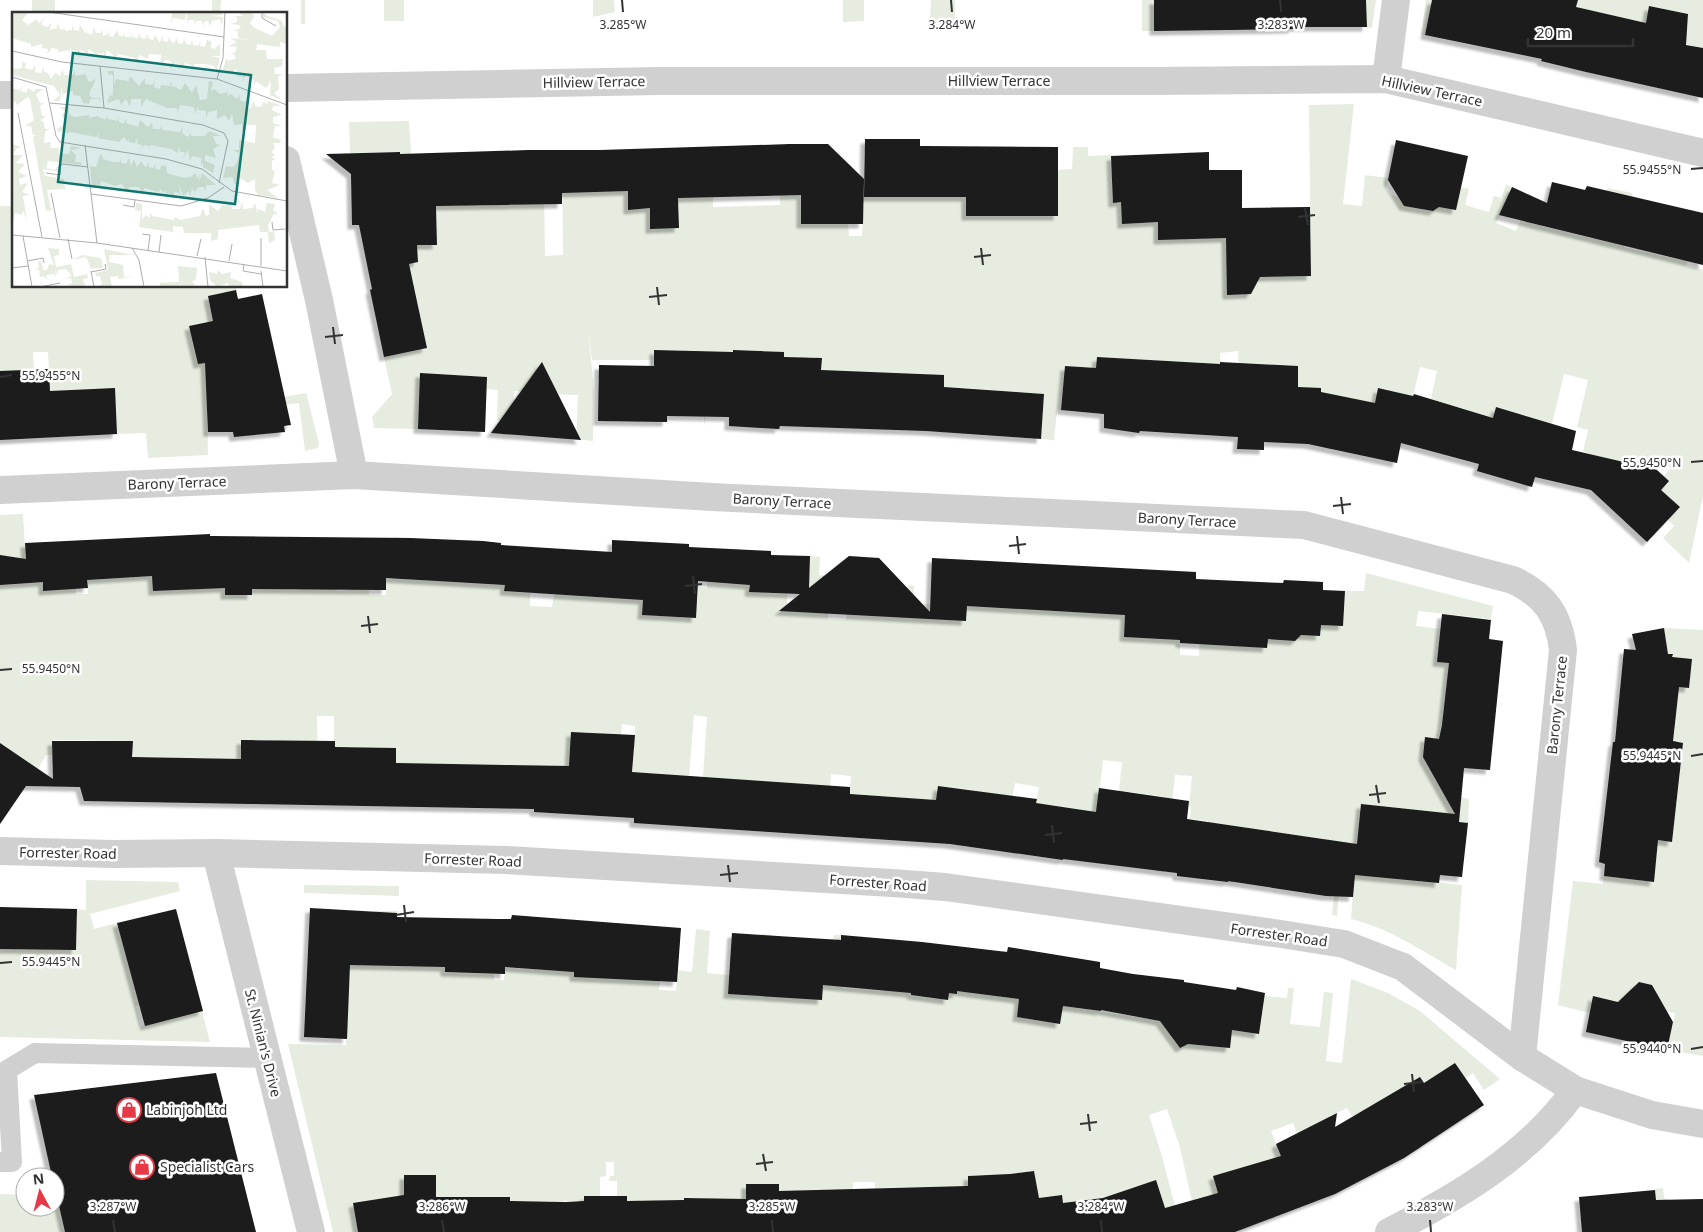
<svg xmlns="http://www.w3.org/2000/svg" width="1703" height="1232" viewBox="0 0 1703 1232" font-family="'Noto Sans',sans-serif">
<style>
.green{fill:#e6ecdf}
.building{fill:#1a1a1a;filter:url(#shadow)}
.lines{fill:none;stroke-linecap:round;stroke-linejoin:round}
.service{stroke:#d0d0d0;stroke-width:20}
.minor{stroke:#d0d0d0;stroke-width:28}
.ticks{fill:none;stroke:#333;stroke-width:2}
.labels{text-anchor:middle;stroke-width:5;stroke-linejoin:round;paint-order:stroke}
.street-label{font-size:14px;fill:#333;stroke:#fff}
.poi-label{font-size:14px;fill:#333;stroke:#fff;text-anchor:start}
.inset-road{fill:none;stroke:#adadad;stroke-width:1}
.view{fill:#0f766e;fill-opacity:0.15;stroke:#0f766e;stroke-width:2.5}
.inset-edge{fill:none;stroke:#333;stroke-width:2.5}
.ticks-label{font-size:12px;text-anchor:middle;fill:#333;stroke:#fff;stroke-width:5;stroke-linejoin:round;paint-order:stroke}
</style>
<defs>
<filter id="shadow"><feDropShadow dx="-4.5" dy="4.5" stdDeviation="1" flood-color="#0004"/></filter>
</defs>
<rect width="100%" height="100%" fill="#fff"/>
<g class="green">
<rect x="32" y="0" width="23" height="14"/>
<path d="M212,0H221L220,14H212Z"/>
<rect x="301" y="0" width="4" height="24"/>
<rect x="384" y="0" width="20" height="21"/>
<path d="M593,0H614L615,12L593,17Z"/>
<path d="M843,0H864V21L843,22Z"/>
<path d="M931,0H955V23L930,22Z"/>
<rect x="1142" y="0" width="12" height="31"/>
<path d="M1366,0H1376L1372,28L1367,27Z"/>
<path d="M1426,0H1432L1425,35H1421Z"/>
<path d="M1578,0H1703V48L1686,44L1688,14L1649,6L1638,83L1640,35L1642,22L1606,14L1573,20Z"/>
<path d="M1354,104L1343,204L1362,206L1365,175L1388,178L1386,189L1391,195L1399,197L1404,206L1432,211L1461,187L1469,189L1465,205L1489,212L1494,196L1501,198L1506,185L1512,187L1496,223L1516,231L1531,196L1547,203L1541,226L1594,239L1608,188L1632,193V196L1635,197L1624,247L1680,260L1691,210L1699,212L1686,266L1703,270V496L1689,563L1663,538L1674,526L1668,520L1680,507L1661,490L1664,476L1671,468L1659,458L1652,465L1646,460L1614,495L1609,459L1583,452L1588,430L1577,427L1588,380L1564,374L1545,453L1523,428L1527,416L1496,407L1493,418L1458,407L1444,455L1430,450L1439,402L1431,399L1437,371L1420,367L1413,396L1379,388L1375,403L1344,397L1333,449L1324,448L1325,438L1298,387L1297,366L1272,364L1239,376L1238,351L1220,353L1221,377L1201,363L1097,357L1096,368L1065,366L1061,410H1057L1054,440L1041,439L1044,394L966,388L820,383L821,358L807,357V363L758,351L734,350L733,358H708L705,427L704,417L705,367L698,366V351L654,350L651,402V360H592L588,327L594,391L593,441L576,439L578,395L550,394V378L547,372H535L529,392L514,391L512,435H503V420H497L498,390L487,389V377L448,375L420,386L418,429L374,428L372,417L392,394L384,357L427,348L413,281L405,265L418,262L415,213L437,245L436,195H477V206L499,205L544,193L545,256L563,255L562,151L579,150L580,185L588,192L628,191L629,209L650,208L651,229L679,228L678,190L712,147L713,207L780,205V174L800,164L801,224H848L849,236H862L864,197H950L967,187L966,215L990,216L1058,170L1072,169L1073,147H1088V156L1111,155L1113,202H1121L1122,224L1158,222L1159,240L1185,239L1182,153L1193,152V183L1209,170H1218V203H1226L1232,295L1251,294L1255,286L1256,273L1285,277L1311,276L1309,105Z"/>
<path d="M409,121L415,212H402L400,152L350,153L349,122Z"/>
<path d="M0,206H14V286H236V290L208,296L213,321L189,326L198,364L222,359L262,401L306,393L319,443L318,448L305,451L299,403L231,410L224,409L207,410L208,455L148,458L146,433L117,434L50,391L48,352H33L34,370L0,393Z"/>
<path d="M23,514L27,582H43V591L70,589L76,580V594H88L87,580L152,576L154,591L185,590L225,560V595H252V579L272,589L297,590L298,565L337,583V591L352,590V579L369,580V595H386V580L392,579L393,537L406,538L404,579L499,585L501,545L507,546L505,591L530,593V606L552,607L554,594L571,595L582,550L580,596L609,598L610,583L644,585L642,615L695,618L697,587L707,588L709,548L740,549L738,584L750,585V592L787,594V611L807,612L810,556L820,557L819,575L831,576L828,619L846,620L847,604L906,617L908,585L914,586L913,603L930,604L929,618L966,621L967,606L1097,613L1100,567H1107L1105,596L1126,598L1124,637L1180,640V655L1199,656L1201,613L1207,644L1267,648L1268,622L1286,641H1295L1301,635L1320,636L1321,625L1343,626L1345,591H1364L1366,573L1493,606L1491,619L1418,611L1416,626L1441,629L1438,662L1449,663L1446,692L1486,696L1473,728L1441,725L1439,739L1425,737L1442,771L1464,774L1461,797L1469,799L1468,823L1443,820L1361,805L1357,841L1416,880L1462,885L1456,970C1422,951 1389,928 1351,919L1355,872L1341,870L1337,916L1332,915L1334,896L1317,894L1325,839L1241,827L1233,883L1228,882L1234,837L1207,834L1208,821L1190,819L1191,807L1189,806L1192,776L1175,775L1164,872L1155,871L1166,797L1130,792L1127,810L1117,809L1122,762L1103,760L1096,822L1078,809L1036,803L1039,787L1015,783L1012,800L972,790L938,786L936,800L850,794L851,776L831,774L829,802L753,781L703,777L707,717L694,715L689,776L632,772L635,726L622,724L618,776L600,775L602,733L571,732L569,773L521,765H396V748L348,747L334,769V716H317L318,761L275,740H241V763L224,759L146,757L132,760V741L53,740L52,755H46L38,769L0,743V515Z"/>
<path d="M1664,628L1703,630V1056L1667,1050L1675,1013L1654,1009L1657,994L1652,985L1639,982L1631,989L1628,1004L1594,996L1590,1013L1558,1005L1573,881L1603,884L1604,876L1653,882L1658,840L1672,842L1683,743L1630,736L1631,727L1616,725L1617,716L1665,721L1669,686L1689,688L1692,659L1672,657V654H1668Z"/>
<path d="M86,880L178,882L180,891L90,914L94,929L117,923L156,1000L136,1006L141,1027L202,1011L210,1042L0,1037V949L76,950L77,909L86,910Z"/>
<path d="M304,885L399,886V896L304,893Z"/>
<path d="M374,911H398L397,966L412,967L413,958L445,959V973L494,974V980H504L505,968L568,971L573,919L578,921L645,925L641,967L661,969L659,990L676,991L678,970L692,972L696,929L710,931L707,973L729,975L728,994L759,977L761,934L773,935L771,977L822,999L826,939H833L834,935H841L837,981L843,982V988L882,991V985H888L892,939L911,941L906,987L912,989L911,996L948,1000L949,993H957L962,947L973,949L995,996L1019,999L1017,1017L1060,1024L1063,1006L1176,1023L1189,1043L1229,1048L1232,1030L1259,1034L1265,996L1287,998L1288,988H1294L1290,1024L1320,1027L1324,992L1333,993L1326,1061L1342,1063L1351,979L1388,993L1420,1011L1500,1079L1484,1090L1473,1073L1465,1078L1455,1063L1424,1083L1420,1078L1408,1125L1421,1148L1412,1153L1389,1108L1358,1125L1347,1108L1330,1116L1340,1134L1310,1166L1293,1123L1271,1131L1285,1166L1260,1175L1276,1217L1266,1221L1250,1165L1213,1176L1218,1193L1195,1199L1196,1219L1180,1147L1167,1109L1149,1115L1161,1153L1182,1232L1097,1211L1095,1199L1075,1201L1063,1206L1062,1195L1052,1196L1054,1207L1039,1199L1034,1171L1020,1173L1026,1215L981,1175L968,1176V1207L928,1187L875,1188V1182H853V1190L779,1201V1184H746L747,1212L702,1198H684L683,1232L627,1201V1196H617V1181H609L610,1176H614V1162H606V1176L600,1177V1196H585L584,1201H510V1197H436L435,1175H404V1222L353,1203L358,1232H333L288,1044L346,1045L351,947L373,948Z"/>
<path d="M1663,1188L1664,1198L1671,1200L1672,1232H1659L1655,1189Z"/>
<path d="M0,1194L25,1195V1207H55V1195H57L65,1232H0Z"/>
</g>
<g class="building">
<path d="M1154,0H1366L1367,27H1293V29L1154,31Z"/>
<path d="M1432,0H1578L1576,7L1646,23L1649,6L1688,14L1686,45L1703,48V98L1586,72L1541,61L1542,59L1425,35Z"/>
<path d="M865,139H920V146L1058,147V216H966V197H864Z"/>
<path d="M1396,140L1468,156L1456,210L1439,207L1433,211L1404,206L1388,180Z"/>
<path d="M790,144H828L864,179L863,224H801V195L678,198L679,228L650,229V208L628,210V191L562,193V204L436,206L437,245H417L418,262L409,264L427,348L384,357L370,290L372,289L359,225H352L351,174L326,154L400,152V154L528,150H600Z"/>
<path d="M1209,152V170H1242V208L1310,207L1311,276L1260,277L1251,294L1227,295L1226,238L1158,240V222L1122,224L1121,202L1113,203L1111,156Z"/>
<path d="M1552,182L1585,190L1587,186L1703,213V265L1499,215L1512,187L1547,203Z"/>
<path d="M236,290L238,299L262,294L291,425L284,426L285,432L234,437L233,432H208L205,363L198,364L189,326L213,321L208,296Z"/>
<path d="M654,350L733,352V350L784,352V357L822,358L821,370L944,375V387L1044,394L1041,439L926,431L780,426L779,429L729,426V417L667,416V422L598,421L599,365L654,366Z"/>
<path d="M1097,357L1220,364V362L1298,366V387L1321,388V392L1375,403L1378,388L1413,396L1414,394L1493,418L1496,407L1576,431L1572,450L1641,466L1646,460L1669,481L1661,490L1680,507L1647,542L1591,490L1535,477L1532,487L1477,471L1479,464L1401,443L1397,463L1308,444L1264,442V450L1237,449L1238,437L1140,431L1139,433L1104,428V414L1061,410L1065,366L1096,368Z"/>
<path d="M542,362L581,440L491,433Z"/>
<path d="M49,369L50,391L115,388L117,434L0,440V371Z"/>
<path d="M420,373L487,377L485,432L418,429Z"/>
<path d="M210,534V536L410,538L483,541L501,543V545L612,552V540L689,544V547L771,551V555L810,556L809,588L849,556L879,558L930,612L932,558L1196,572V579L1283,583L1284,580L1323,582V590L1345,591L1343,626L1321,625L1320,636L1301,635L1295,641L1268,639L1267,648L1180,643V640L1124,637L1125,615L967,606L966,621L779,611L800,594L749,592L750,585L698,581L696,618L642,615L643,600L504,591L505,585L386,578V590L252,589V595H225V588L153,591L152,576L87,580L88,588L43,591V582L0,585V555L26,559L25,543Z"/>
<path d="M1442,614L1491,620L1489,639L1503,641L1490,770L1464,768L1459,822L1468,823L1462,877L1440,875L1439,883L1355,875L1353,897L1326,896L1228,881V882L1177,876V873L1063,859V860L950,844L634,823V818L534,812V809L84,801L80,787L26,786L0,824V743L53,779L52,741H133L132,757L241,759V740L335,741V747L396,748V763L569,766L571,732L635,735L632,772L850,787V794L936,800L938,786L1037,799L1036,803L1096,812L1099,788L1189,801L1187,819L1357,844L1361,804L1455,814L1423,757L1425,737L1439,739L1442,725L1449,663L1437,662Z"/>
<path d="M1664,628L1668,654H1673L1672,657L1692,659L1689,688L1679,687L1673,741L1683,743L1672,842L1658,840L1654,882L1604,876L1605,864L1599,862L1613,742H1615L1624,649L1636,650L1632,634Z"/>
<path d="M0,907L77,909L76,950L0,949Z"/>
<path d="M310,908L397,913V917L497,919H511L512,915L681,928L677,982L574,977V972L505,967V974L445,972V967L350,965L347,1039L304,1037Z"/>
<path d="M176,909L203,1011L145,1026L117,923Z"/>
<path d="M732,933L841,940V935L922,942L1007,952L1008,947L1100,962V968L1133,974L1184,980V982L1236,990L1237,987L1265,993L1259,1034L1232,1030L1230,1048L1188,1044L1180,1048L1160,1021L1101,1010V1011L1063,1006L1060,1024L1017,1017L1019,999L957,991V994L949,993L948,1000L911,995V993L823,985L822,1000L728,994Z"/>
<path d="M1639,982L1652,985L1673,1022L1667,1050L1586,1032L1593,996L1618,1002Z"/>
<path d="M1455,1063L1484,1105L1404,1158L1335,1194L1235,1232H358L353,1203L404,1195V1175H436V1197H510V1201L566,1202L584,1201V1196H627V1201L684,1200V1198L746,1199V1184H779V1191L968,1186V1176L1010,1174L1034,1171L1039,1198L1062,1195L1063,1203L1103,1198L1156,1180L1165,1208L1218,1193L1213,1176L1281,1156L1276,1144L1337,1113L1335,1127L1420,1077L1424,1083Z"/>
<path d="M216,1073L256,1232H65L55,1188V1177H52L34,1095Z"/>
<path d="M1655,1190L1656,1200L1703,1199V1232H1582L1579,1197Z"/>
</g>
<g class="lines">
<path class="service" d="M0,1162H12L7,1070L35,1053L267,1058"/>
<g class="minor">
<path d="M1386,79L1396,0"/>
<path d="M286,88L660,81H1150L1386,79L1703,153"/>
<path d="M0,95H14"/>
<path d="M286,160L319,300L354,475"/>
<path d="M0,490L354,475L712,497L1304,525L1513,580C1545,595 1559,615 1563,650L1522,1057"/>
<path d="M0,851L113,854L216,853L506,860L892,883L945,887L1281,934L1344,944L1403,967L1522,1057L1575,1090L1652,1115L1703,1124"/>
<path d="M216,853L311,1232"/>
<path d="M1389,1232C1459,1196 1529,1155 1575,1090"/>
</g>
</g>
<path class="ticks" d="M622,0L623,12M951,0L952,12M1280,0L1281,12M1691,169L1703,168M1305,208L1308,225M1298,217L1315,215M981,248L983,265M974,257L991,255M657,287L659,305M649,297L667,295M333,327L335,344M325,337L343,335M0,377L12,375M1691,462L1703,461M1341,497L1343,514M1333,506L1351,504M1017,536L1019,554M1009,546L1026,544M693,576L695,594M685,586L702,584M368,616L370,633M361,626L378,624M0,670L12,669M1691,756L1703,754M1376,785L1379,803M1369,795L1386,793M1052,825L1054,843M1045,835L1062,833M728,865L730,882M720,875L738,873M404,905L406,922M396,915L414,912M0,963L12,962M1691,1049L1703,1047M1412,1074L1414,1092M1404,1084L1422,1082M1088,1114L1090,1131M1080,1124L1097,1122M763,1154L766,1171M756,1164L773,1162M113,1220L115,1232M442,1220L444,1232M772,1220L773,1232M1101,1220L1102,1232M1430,1220L1431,1232"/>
<defs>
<symbol id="shop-ring" viewBox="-11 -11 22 22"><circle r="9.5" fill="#fff" stroke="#e63946" stroke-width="1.5"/><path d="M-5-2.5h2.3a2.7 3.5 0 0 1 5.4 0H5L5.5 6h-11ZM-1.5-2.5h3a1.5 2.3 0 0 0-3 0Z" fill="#e63946"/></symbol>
</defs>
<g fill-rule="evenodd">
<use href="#shop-ring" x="115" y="1096" width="28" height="28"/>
<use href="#shop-ring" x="128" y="1153" width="28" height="28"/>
</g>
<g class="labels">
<g class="street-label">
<text x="999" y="86">Hillview Terrace</text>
<text transform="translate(594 82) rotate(-1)" y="5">Hillview Terrace</text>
<text transform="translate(1432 91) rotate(12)" y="5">Hillview Terrace</text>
<text transform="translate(177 483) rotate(-2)" y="5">Barony Terrace</text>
<text transform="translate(782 501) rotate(3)" y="5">Barony Terrace</text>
<text transform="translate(1187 520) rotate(3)" y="5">Barony Terrace</text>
<text transform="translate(1557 705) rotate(-84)" y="5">Barony Terrace</text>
<text transform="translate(68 853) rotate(1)" y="5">Forrester Road</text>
<text transform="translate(473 860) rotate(2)" y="5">Forrester Road</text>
<text transform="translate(878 883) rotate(4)" y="5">Forrester Road</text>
<text transform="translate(1279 935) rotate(8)" y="5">Forrester Road</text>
<text transform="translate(263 1043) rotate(76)" y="5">St. Ninian's Drive</text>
</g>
<g class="poi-label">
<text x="146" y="1115">Labinjoh Ltd</text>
<text x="160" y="1172">Specialist Cars</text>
</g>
</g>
<g transform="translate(12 12)">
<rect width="275" height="275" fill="#fff"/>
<path d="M0,0H17L10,8L16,13L24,8L23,5L27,11L32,6L29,13L36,15L39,10L38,18L45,16L46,10L48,18L53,17V11V19L60,18L61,12L62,18L67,19L68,13L74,22L75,14V21L80,23L82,15L84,21H89L90,16L91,24L96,22L98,17L97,24L101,25L105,18L107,24H112L113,19V25H119L120,20V25L126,26L127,21L129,26L134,27L135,22L137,27L141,28L143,23L148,31L150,23L151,29L156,30L157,24L159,30L163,31L164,25L166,31L171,32L172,26L174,32L179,33L180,27L181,33L186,34L189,29L188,34L193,35L195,28L200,30L198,35L202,37L208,32V44H199L208,46L204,62V56L199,53L194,52L193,61V52H182L181,59V54L173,51L171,55L164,51L158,56L159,49L153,48L149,55V43L137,42L136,47L128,43L123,51V46L106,42L101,49L102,44L95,38L93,48L92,41L86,42V39L83,46L84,42L76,37V42L68,38L67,46L62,38L59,39V34L57,41L56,38L46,40V37L40,36L35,42L36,37L30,36V32L19,35V32L0,26ZM160,0H210V3L199,4L211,5L210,14L208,7L200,9L198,14L196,9L192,10L191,15L190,9H184L183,14L182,8H176L175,13V0L173,8L161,6L159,11ZM226,0H239L242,4L238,11L241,15L260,24L268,15L266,9L251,5V0L255,4L269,8L273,16L275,13V32L268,30V35L245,32L244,38H254L255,47H271L270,54L262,56L263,62H271L266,65L267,77L262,81L270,88L258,83L259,69L254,76L244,69L242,75V68L234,63L230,71L232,65L225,64L224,56L221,61L212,58L209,63L214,47L219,50L217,48L224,47L222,42L217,41H223L225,35L217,34L225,30L218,26L237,28L226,26V19H221L229,16L227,13L219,12L225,10V5L220,4H231ZM10,50L14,51L13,56L20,58L23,53V60L29,61L32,55V60L36,61L39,67L43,61L48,64L51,57L52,63H61L63,58V64L73,62L77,70L84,67L77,82L80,86H88L89,92L87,87H78L77,92L71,91L68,84L61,83V79L51,82L50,87V72L48,89H41L48,83L42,74L0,63V53L2,57L10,56ZM96,59H102V72L104,67L116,69L115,75L118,64L127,74L133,66V72L140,73L143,69L142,75L148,77L149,73L158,74L159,69L160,76L162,74L169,78L173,71L180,81L184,73L188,88L195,87L197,69L201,70L199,80L202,77L208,82L216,80L215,84L219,82L225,87L227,82L228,88L233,90L236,85V96H239L242,88L243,94L249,95L251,90L255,92L256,89L270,94H261L260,98L270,103L261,105V111L270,114H263L261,125L269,128L268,131H261L263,136L259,140L263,143L259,146H264L260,149V158L263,159L260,171L268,173L255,178L266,186L246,183L243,178V167L236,171L228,166L226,174L222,172L221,165L211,166L214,154L222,155L225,150L227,141L221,138H227V128L243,131L244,113H233L231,122L230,112L222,113L220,101L217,109L213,103L205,107V98L197,100L194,105V99L186,98V94L183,102L182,95L168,93L166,101L165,96H155L134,87L129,95V87H125L126,92L125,87H119L118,95L114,87L109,93L107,87L95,91L97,84L101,83V63L96,62ZM10,74L9,79L14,81L16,76L22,80L23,77H32L24,82L28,91H32L28,94L30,104H34L28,109H31L33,117H37L33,120L32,131L39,130L38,136H46L48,142H57L59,134L69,136L59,138L64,143L63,150H69L70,153L36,149L34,156L43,158L46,153L47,160L31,157L33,164L52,167L53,177L35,178L39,198L34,199L21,125L25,123H21L19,114H13L22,108L18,87L16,85L5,93L3,89L0,91V76L8,78ZM47,95H57V102L62,105L78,103L77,106L85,104L94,108L95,103L96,107L106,109L107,105V110L111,112L115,106L114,111L126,115L128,108L136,115L140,110L141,117H148L149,114L151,118L168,120L170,115L171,122L176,125L179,121V124H193L197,119L209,124H201L204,132L208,133L201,137L204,146L193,143V149L203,153L201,161L191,155V150L189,154V146L180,144L178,149L176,138L171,147L173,140H168V135L165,141L159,137L138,133L137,139V134L132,133L129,137L130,133L125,132L126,125L123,131L117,130V125L116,130L112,125L107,130L86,126L87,120L85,125L58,120L55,122L50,118L47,121L45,117L53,112L50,102L54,100ZM0,132L9,135L4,137L1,143H11L4,151L13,152L6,160L15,164L7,167L8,173L16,171L10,180L18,183L11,184L15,209L11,198L10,203L3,201L1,211ZM89,141L91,147L101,150H108L109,145V151L114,152L117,146L119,154L122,147L125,155L129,149L134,156L136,150L137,155L141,156L144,151L143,156L147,158L150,153L154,154L155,161L172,166L179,165L183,161L186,166L188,162L187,170L190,161L204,173H194V180L192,175H186L183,180L180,176L178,185L177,179L171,184L167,173L169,186L167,181L162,180V188L157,180L155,187L154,177L153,181L148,177L147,180L132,176L131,184L127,175H117L115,181L110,172L103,174L89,169L88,176L86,172L80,177L78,154L84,155ZM219,187L220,197H228L230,189L231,197L241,196L242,192L244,193L245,201L246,197L253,200L255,191L263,192L261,198L266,202H262L256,213L257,220L262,219L263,228L257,231L256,220H248L247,213L206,218V227L199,229V233V221H172L171,215L161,214V220L127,215L129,199L123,198L124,191L130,192V207L134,203L138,206V200L140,204L162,208L163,205L169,208L188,204L191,196L194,204L197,203V192L206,199L210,193H219ZM36,236L47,237V243L42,244L44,255L59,252L62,265L75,262L76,266L71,267L73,275L55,273L60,271L59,266H54L60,264L54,257L46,258L45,263L43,257L44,266L42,262L34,263L35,268L32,264L28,265L27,257L23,258L27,255L26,250L29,248L31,258H35L37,252L42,253ZM92,237L121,243H98L97,250L111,253L112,265L122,264L107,267L106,264L98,265L100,275H86L90,272L88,264H84L83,261L96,258ZM70,243L89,246L91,256H79L74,245L61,248ZM166,254L185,256L184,268L180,269L184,275L148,274V271L167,270ZM206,258L210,262L219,260L218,266L230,270L231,275H219L215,271L206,275L198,268L197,260L205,262Z" fill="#e6ecdf"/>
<path class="inset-road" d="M36,0L212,25M250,0V6L264,14M0,39L50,50L205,67L275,93M88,54L92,96M0,65L34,75L44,124L48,130L154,147L190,157L220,179L275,189M205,67L211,46L213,0M38,91L92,96L191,113L212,121L216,129L207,171M6,101L30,225M275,113V235M73,133L79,182M34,161L48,163V153L51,152L76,155M39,181L48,226M111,193L122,195L123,188M260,210L261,218L273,217M130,222L138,223L136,239M0,223L85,231L275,259M11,224L20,275M56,227L60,247M85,231L79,182L169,194L196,186L212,175M120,236L127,248L132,275M147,240L149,223M185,244L189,227M193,245L196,275M15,249L31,246L32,251M217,249L220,232M232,252L231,259L249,262M249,254V226M0,256L16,254M79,259L82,275M249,259L251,275M79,260L94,257L93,252M28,275L48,271"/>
<path class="view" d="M61,41L239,63L223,192L46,170Z"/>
<rect width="275" height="275" class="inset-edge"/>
</g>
<g class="ticks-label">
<text x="623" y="29">3.285°W</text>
<text x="952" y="29">3.284°W</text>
<text x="1281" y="29">3.283°W</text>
<text x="1652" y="174">55.9455°N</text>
<text x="51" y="380">55.9455°N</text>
<text x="1652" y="467">55.9450°N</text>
<text x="51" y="673">55.9450°N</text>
<text x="1652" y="760">55.9445°N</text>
<text x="51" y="966">55.9445°N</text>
<text x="1652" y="1053">55.9440°N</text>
<text x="113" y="1211">3.287°W</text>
<text x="442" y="1211">3.286°W</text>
<text x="772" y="1211">3.285°W</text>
<text x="1101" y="1211">3.284°W</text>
<text x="1430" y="1211">3.283°W</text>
</g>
<g transform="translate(40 1192) rotate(353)"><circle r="24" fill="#ffffff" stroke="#adadad"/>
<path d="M0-4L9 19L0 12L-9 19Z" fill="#e63946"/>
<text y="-8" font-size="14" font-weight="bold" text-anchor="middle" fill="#333333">N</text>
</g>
<path d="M1528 38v8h105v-8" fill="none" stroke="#333333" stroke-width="2.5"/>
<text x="1536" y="38" font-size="15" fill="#333333" stroke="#ffffff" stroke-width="4" paint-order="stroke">20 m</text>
</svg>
